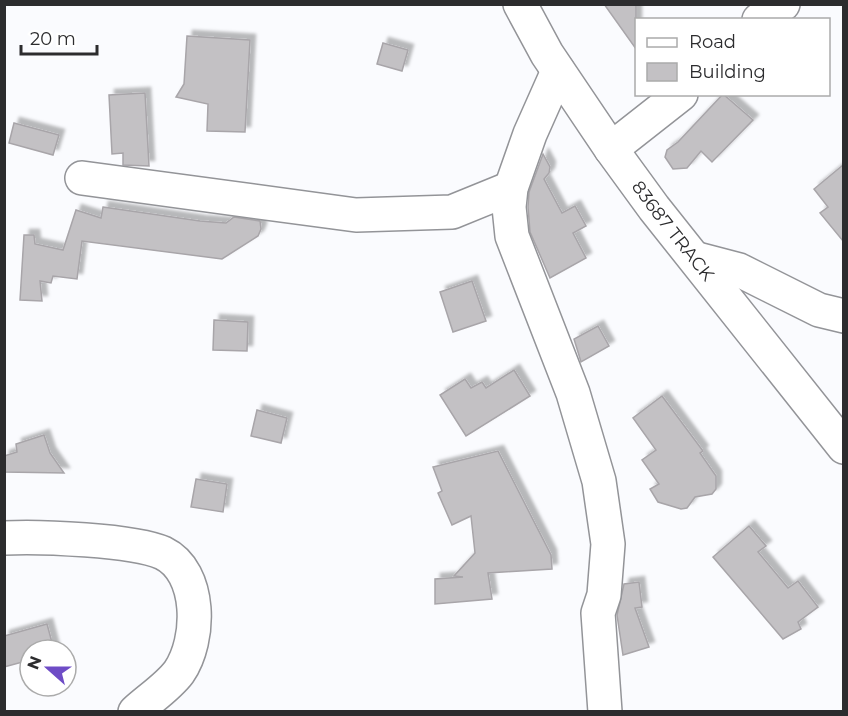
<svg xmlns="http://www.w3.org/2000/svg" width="848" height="716" viewBox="0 0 848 716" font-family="Montserrat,sans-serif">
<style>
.building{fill:#c3c1c4;stroke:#a8a5a9;stroke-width:1.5;filter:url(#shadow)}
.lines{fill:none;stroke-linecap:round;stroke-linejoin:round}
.minor-casing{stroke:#939498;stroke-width:36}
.minor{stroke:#fff;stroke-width:33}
.labels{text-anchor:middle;stroke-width:4.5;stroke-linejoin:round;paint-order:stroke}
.street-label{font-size:18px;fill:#2c2c2e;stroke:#fff}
</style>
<defs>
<filter id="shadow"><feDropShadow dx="5.5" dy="-5.5" stdDeviation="1.5" flood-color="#0004"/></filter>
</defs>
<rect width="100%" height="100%" fill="#fafbfe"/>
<g class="building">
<path d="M604,4H636V49Z"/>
<path d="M187,36L250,40L245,132L207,131L208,104L176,97L184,84Z"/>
<path d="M383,43L408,50L402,71L377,64Z"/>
<path d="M145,93L149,166L123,165V153L112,154L109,95Z"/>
<path d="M723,94L753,120L712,162L701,151L687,168L673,169L665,157L667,150L678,142Z"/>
<path d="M14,123L59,135L53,155L9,143Z"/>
<path d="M543,154L550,167L549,173L544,179L562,213L575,206L586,226L573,233L586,258L550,278L530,232L528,207L529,192Z"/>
<path d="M843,165V241L820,213L828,207L814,189Z"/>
<path d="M103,207L200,221L226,223L234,217L260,221L261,229L258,236L222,259L82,241L77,279L53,276L51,283L40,281L42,301L20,300L24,235H34L35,244L63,250L76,210L101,218Z"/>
<path d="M472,281L486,321L453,332L440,292Z"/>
<path d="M214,320L248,322L247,351L213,350Z"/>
<path d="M598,326L609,346L581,362L574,339Z"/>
<path d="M514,370L530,396L466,436L440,395L465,379L471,388L482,382L486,388Z"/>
<path d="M662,396L703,451L700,453L716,476V489L712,494L695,497L687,508L681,509L658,502L650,489L659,484L642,460L656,450L633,418Z"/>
<path d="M257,410L287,418L281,443L251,436Z"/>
<path d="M44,435L50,453L64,473L4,472V456L17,452L16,444Z"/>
<path d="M498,451L551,555L552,569L488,573L492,599L435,604V579L463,577L454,576L475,553L471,516L452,525L438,493L442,491L433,467Z"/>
<path d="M196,479L227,484L223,512L191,507Z"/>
<path d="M749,526L766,546L758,552L788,588L798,581L818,607L798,622L801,629L783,639L713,557Z"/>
<path d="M639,582L642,607L635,608L649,647L623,655L617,615L624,584Z"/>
<path d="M47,624L54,650H30V660L4,667V636Z"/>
</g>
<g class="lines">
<defs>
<g id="minor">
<path id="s1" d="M520,4L547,54L611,149L654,208L844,447"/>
<path d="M759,20L783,4"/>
<path d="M558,71L530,134L511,188L509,207L512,236L573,393L599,481L608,544L604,595L598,613L605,712"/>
<path d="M611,149L681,94"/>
<path d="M82,178L356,215L452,212L511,188"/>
<path d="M697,259L739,270L819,310L844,316"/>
<path d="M4,538C38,536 134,540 163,553C202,572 201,640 179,672C168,687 149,699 135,712"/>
</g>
</defs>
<use href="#minor" class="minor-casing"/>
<use href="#minor" class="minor"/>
</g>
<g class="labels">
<g class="street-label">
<text dy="6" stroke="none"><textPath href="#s1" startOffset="274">83687 TRACK</textPath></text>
</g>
</g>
<rect width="848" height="716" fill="none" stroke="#2c2c2e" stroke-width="12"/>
<rect x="635" y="18" width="195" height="78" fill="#ffffff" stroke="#ababab" stroke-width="1.5"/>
<rect x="647" y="38" width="30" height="9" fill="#ffffff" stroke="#ababab" stroke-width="1.5"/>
<text x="689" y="48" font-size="18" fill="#2c2c2e">Road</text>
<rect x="647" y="63" width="30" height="18" fill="#c3c1c4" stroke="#ababab" stroke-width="1.5"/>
<text x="689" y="78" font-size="18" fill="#2c2c2e">Building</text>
<g transform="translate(48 668) rotate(291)"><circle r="28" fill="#ffffff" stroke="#ababab" stroke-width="1.5"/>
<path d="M0-4.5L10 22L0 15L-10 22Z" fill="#6e4cc6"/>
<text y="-9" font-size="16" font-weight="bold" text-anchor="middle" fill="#2c2c2e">N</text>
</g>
<path d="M21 45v9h76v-9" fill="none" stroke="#2c2c2e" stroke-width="3"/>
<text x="30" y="45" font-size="18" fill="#2c2c2e" stroke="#ffffff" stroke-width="4.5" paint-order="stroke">20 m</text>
</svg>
